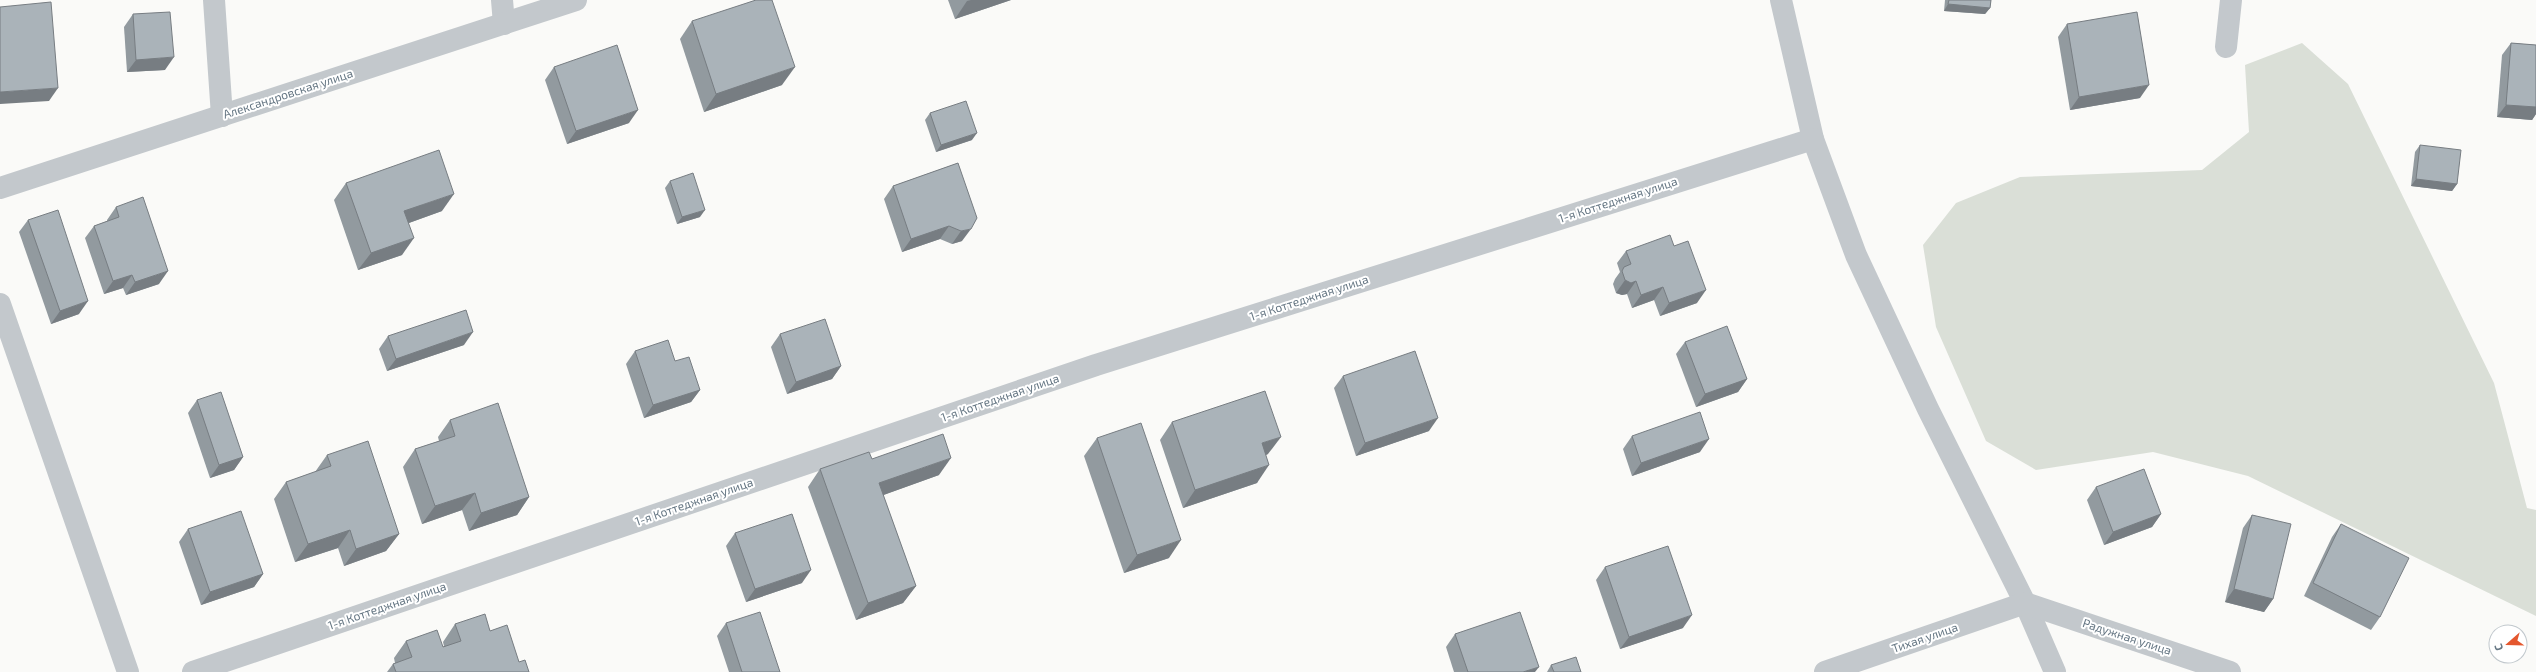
<svg xmlns="http://www.w3.org/2000/svg" width="2536" height="672" viewBox="0 0 2536 672" font-family="'Exo 2',sans-serif">
<style>
.green{fill:#dadfd7}
.lines{fill:none;stroke-linecap:round;stroke-linejoin:round}
.street{stroke:#c3c8cc;stroke-width:22}
.wall{fill:#929a9f}
.shaded-wall{fill:#777d82}
.building{fill:#aab3b9;stroke:#777d82}
.labels{text-anchor:middle;stroke-width:4;stroke-linejoin:round;paint-order:stroke}
.street-label{font-size:12px;fill:#657683;stroke:#fff}
</style>
<rect width="100%" height="100%" fill="#fafaf8"/>
<path class="green" d="M2302,43L2348,84L2494,383L2527,508L2536,510V616L2248,476L2153,452L2036,470L1986,441L1936,327L1923,245L1956,203L2020,177L2202,170L2249,132L2245,65Z"/>
<g class="lines">
<g class="street">
<path d="M214,0L222,116"/>
<path d="M502,0L504,24"/>
<path d="M1781,0L1813,139L1856,255L1928,409L2025,603L2055,672"/>
<path d="M2226,47L2231,0"/>
<path d="M0,188L576,0"/>
<path d="M0,304L128,672"/>
<path d="M193,672L1096,365L1813,139"/>
<path d="M1825,672L2025,603L2230,672"/>
</g>
</g>
<g class="wall">
<path d="M948,0H1011L955,19Z"/>
<path d="M1945,0H1991L1990,8L1985,14L1944,11Z"/>
<path d="M133,14L165,70L127,72L124,27Z"/>
<path d="M692,21L782,85L704,112L680,39Z"/>
<path d="M2067,24L2140,98L2070,110L2058,37Z"/>
<path d="M2511,43L2536,45V114L2532,120L2497,117L2502,55Z"/>
<path d="M554,67L629,123L567,144L545,80Z"/>
<path d="M930,113L972,140L936,152L925,120Z"/>
<path d="M2420,145L2457,184L2452,191L2411,186L2415,152Z"/>
<path d="M958,163L962,241L952,244L940,239L902,252L884,199L893,186Z"/>
<path d="M670,181L700,217L677,224L665,188Z"/>
<path d="M346,183L442,211L409,223L402,255L358,270L334,200Z"/>
<path d="M116,207L159,284L126,295L123,288L104,294L85,238L94,226L107,221V220Z"/>
<path d="M28,220L79,314L51,324L19,232Z"/>
<path d="M1674,246L1697,303L1660,316L1654,300L1632,308L1627,294L1622,295L1616,293L1613,284L1615,279L1620,272L1617,263L1626,251Z"/>
<path d="M780,334L841,366L832,379L787,394L771,347Z"/>
<path d="M388,336L464,345L387,371L379,349Z"/>
<path d="M1685,342L1747,379L1738,392L1696,407L1676,354Z"/>
<path d="M635,351L675,361L700,390L691,402L644,418L626,364Z"/>
<path d="M1343,376L1429,431L1356,456L1334,388Z"/>
<path d="M197,400L243,457L234,470L210,478L188,413Z"/>
<path d="M450,420L529,497L517,515L469,531L462,510L422,524L403,467L415,449L439,441L438,437Z"/>
<path d="M1172,422L1268,454L1266,455L1257,483L1183,508L1160,440Z"/>
<path d="M1632,436L1700,452L1632,476L1623,449Z"/>
<path d="M1097,438L1169,558L1124,573L1084,456Z"/>
<path d="M327,455L399,534L386,551L344,566L338,548L295,562L274,499L286,482L315,472Z"/>
<path d="M872,459L939,475L883,495L916,586L903,603L856,620L808,487L820,469Z"/>
<path d="M2096,487L2161,514L2152,527L2104,545L2087,500Z"/>
<path d="M2252,515L2273,599L2264,612L2225,602L2243,528Z"/>
<path d="M2341,524L2380,617L2371,630L2304,596L2332,537Z"/>
<path d="M188,529L263,574L254,587L201,605L179,542Z"/>
<path d="M735,533L802,583L746,602L726,546Z"/>
<path d="M1605,567L1683,628L1620,649L1596,580Z"/>
<path d="M726,623L780,672H729L717,636Z"/>
<path d="M455,624L490,631L519,662L529,672H387L393,664L395,663L394,658L406,641L443,647L444,646L443,642Z"/>
<path d="M1455,634L1535,672H1454L1446,647Z"/>
<path d="M1551,665L1581,672H1547Z"/>
</g>
<g class="shaded-wall">
<path d="M971,0H1011L955,19L967,1Z"/>
<path d="M1948,4L1990,8L1985,14L1944,11Z"/>
<path d="M174,57L165,70L127,72L136,60Z"/>
<path d="M795,67L782,85L704,112L716,94Z"/>
<path d="M2149,85L2140,98L2070,110L2079,97Z"/>
<path d="M58,88L49,101L0,104V92Z"/>
<path d="M2506,105L2536,107V114L2532,120L2497,117Z"/>
<path d="M638,110L629,123L567,144L576,131Z"/>
<path d="M977,133L972,140L936,152L941,145Z"/>
<path d="M2416,179L2457,184L2452,191L2411,186Z"/>
<path d="M454,194L442,211L392,229L404,211Z"/>
<path d="M705,210L700,217L677,224L682,217Z"/>
<path d="M949,226L940,239L902,252L911,239Z"/>
<path d="M971,229L962,241L952,244L961,231Z"/>
<path d="M414,238L402,255L358,270L371,253Z"/>
<path d="M168,271L159,284L126,295L135,282Z"/>
<path d="M132,275L123,288L104,294L113,281Z"/>
<path d="M1625,280L1636,281L1627,294L1622,295L1616,293Z"/>
<path d="M1663,287L1654,300L1632,308L1641,295Z"/>
<path d="M1706,290L1697,303L1660,316L1669,303Z"/>
<path d="M88,301L79,314L51,324L60,311Z"/>
<path d="M473,332L464,345L387,371L396,359Z"/>
<path d="M841,366L832,379L787,394L796,382Z"/>
<path d="M1747,379L1738,392L1696,407L1705,394Z"/>
<path d="M700,390L691,402L644,418L653,405Z"/>
<path d="M1438,418L1429,431L1356,456L1365,443Z"/>
<path d="M1281,437L1268,454L1250,461L1262,443Z"/>
<path d="M1709,439L1700,452L1632,476L1641,463Z"/>
<path d="M243,457L234,470L210,478L219,465Z"/>
<path d="M951,458L939,475L867,501L879,483Z"/>
<path d="M1269,465L1257,483L1183,508L1195,490Z"/>
<path d="M475,493L462,510L422,524L435,506Z"/>
<path d="M529,497L517,515L469,531L481,513Z"/>
<path d="M2161,514L2152,527L2104,545L2113,532Z"/>
<path d="M350,530L338,548L295,562L308,544Z"/>
<path d="M399,534L386,551L344,566L356,549Z"/>
<path d="M1181,540L1169,558L1124,573L1137,555Z"/>
<path d="M811,570L802,583L746,602L755,589Z"/>
<path d="M263,574L254,587L201,605L210,592Z"/>
<path d="M916,586L903,603L856,620L868,603Z"/>
<path d="M2234,589L2273,599L2264,612L2225,602Z"/>
<path d="M1692,615L1683,628L1620,649L1629,637Z"/>
<path d="M1539,667L1535,672H1523Z"/>
</g>
<g class="building">
<path d="M756,0H772L795,67L716,94L692,21Z"/>
<path d="M1949,0H1991L1990,8L1948,4Z"/>
<path d="M51,2L58,88L0,92V7Z"/>
<path d="M170,12L174,57L136,60L133,14Z"/>
<path d="M2137,12L2149,85L2079,97L2067,24Z"/>
<path d="M2511,43L2536,45V107L2506,105Z"/>
<path d="M617,45L638,110L576,131L554,67Z"/>
<path d="M966,101L977,133L941,145L930,113Z"/>
<path d="M2420,145L2461,150L2457,184L2416,179Z"/>
<path d="M439,150L454,194L404,211L414,238L371,253L346,183Z"/>
<path d="M958,163L977,218L971,229L961,231L949,226L911,239L893,186Z"/>
<path d="M693,173L705,210L682,217L670,181Z"/>
<path d="M143,197L168,271L135,282L132,275L113,281L94,226L119,217L116,207Z"/>
<path d="M58,210L88,301L60,311L28,220Z"/>
<path d="M1670,235L1674,246L1688,241L1706,290L1669,303L1663,287L1641,295L1636,281L1631,283L1625,280L1622,271L1624,267L1631,264L1626,251Z"/>
<path d="M466,310L473,332L396,359L388,336Z"/>
<path d="M825,319L841,366L796,382L780,334Z"/>
<path d="M1727,326L1747,379L1705,394L1685,342Z"/>
<path d="M668,340L675,361L689,357L700,390L653,405L635,351Z"/>
<path d="M1415,351L1438,418L1365,443L1343,376Z"/>
<path d="M1265,391L1281,437L1262,443L1269,465L1195,490L1172,422Z"/>
<path d="M221,392L243,457L219,465L197,400Z"/>
<path d="M498,403L529,497L481,513L475,493L435,506L415,449L455,436L450,420Z"/>
<path d="M1700,412L1709,439L1641,463L1632,436Z"/>
<path d="M1141,423L1181,540L1137,555L1097,438Z"/>
<path d="M943,434L951,458L879,483L916,586L868,603L820,469L869,452L872,459Z"/>
<path d="M368,441L399,534L356,549L350,530L308,544L286,482L331,466L327,455Z"/>
<path d="M2144,469L2161,514L2113,532L2096,487Z"/>
<path d="M241,511L263,574L210,592L188,529Z"/>
<path d="M792,514L811,570L755,589L735,533Z"/>
<path d="M2252,515L2291,524L2273,599L2234,589Z"/>
<path d="M2341,524L2409,558L2380,617L2313,583Z"/>
<path d="M1668,546L1692,615L1629,637L1605,567Z"/>
<path d="M760,612L780,672H742L726,623Z"/>
<path d="M1520,612L1539,667L1523,672H1468L1455,634Z"/>
<path d="M485,614L490,631L507,625L519,662L525,660L529,672H396L393,664L412,657L406,641L437,630L443,647L461,641L455,624Z"/>
<path d="M1576,657L1581,672H1554L1551,665Z"/>
</g>
<g class="labels">
<g class="street-label">
<text transform="translate(288 94) rotate(-18)" y="4">Александровская улица</text>
<text transform="translate(1618 200) rotate(-18)" y="4">1-я Коттеджная улица</text>
<text transform="translate(1309 298) rotate(-18)" y="4">1-я Коттеджная улица</text>
<text transform="translate(1000 398) rotate(-19)" y="4">1-я Коттеджная улица</text>
<text transform="translate(694 502) rotate(-19)" y="4">1-я Коттеджная улица</text>
<text transform="translate(387 606) rotate(-19)" y="4">1-я Коттеджная улица</text>
<text transform="translate(2127 637) rotate(18)" y="4">Радужная улица</text>
<text transform="translate(1925 638) rotate(-19)" y="4">Тихая улица</text>
</g>
</g>
<g transform="translate(2508 644) rotate(250)"><circle r="19" fill="#ffffff" stroke="#c1c8cd"/>
<path d="M0-3L7 15L0 10L-7 15Z" fill="#e4572e"/>
<text y="-6" font-size="11" font-weight="bold" text-anchor="middle" fill="#657683">С</text>
</g>
</svg>
